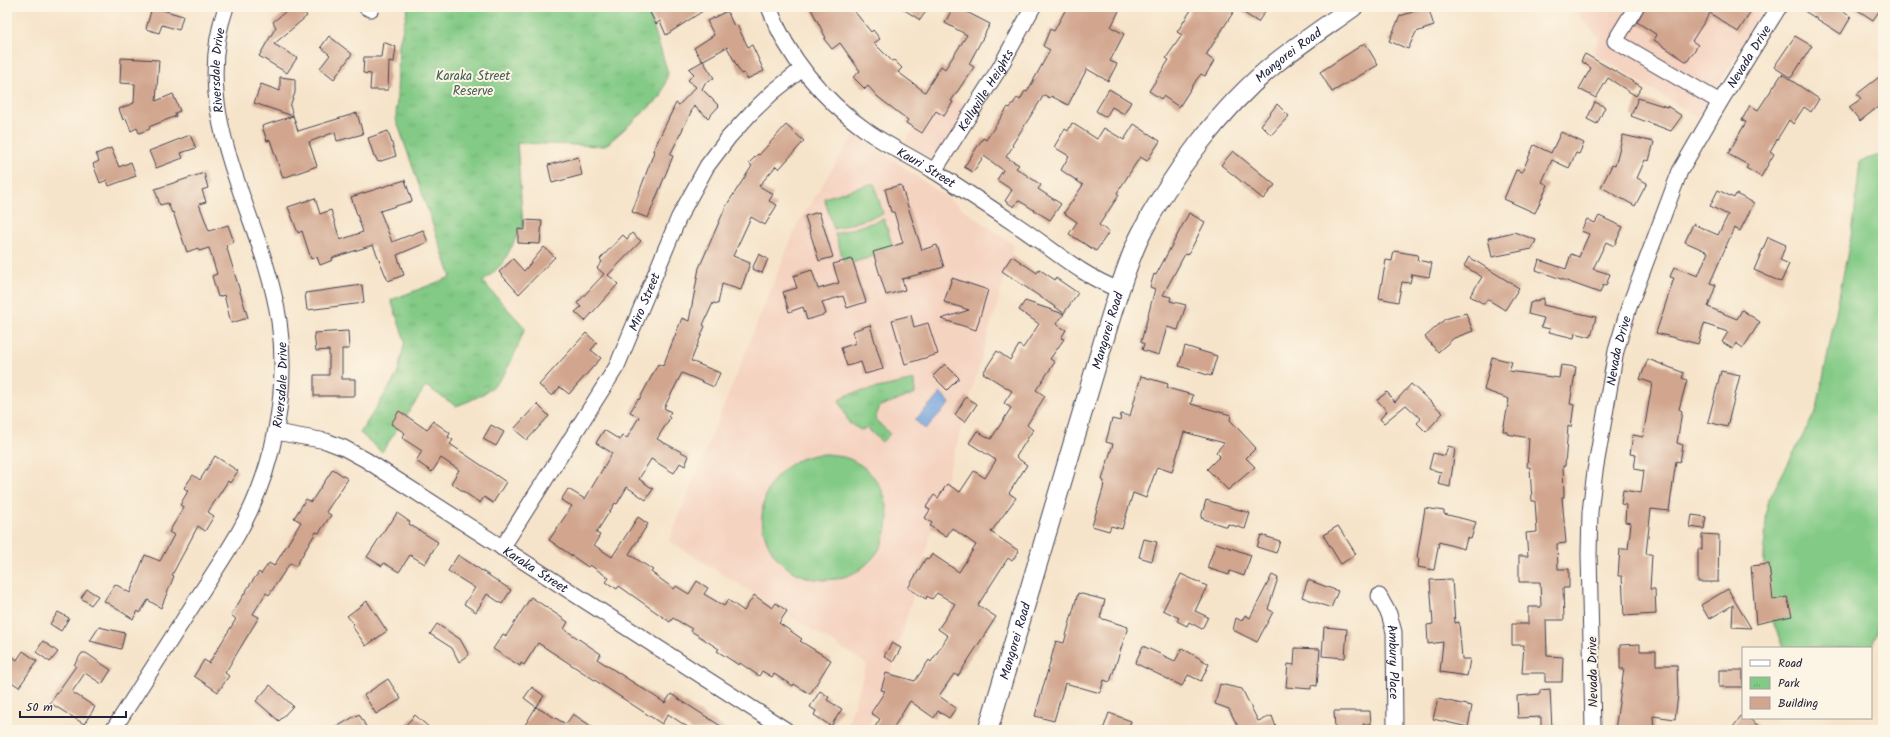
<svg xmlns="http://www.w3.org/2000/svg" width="1890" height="737" viewBox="0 0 1890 737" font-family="Kalam,sans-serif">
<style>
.built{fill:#f5d3c1}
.green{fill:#83ca86;stroke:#527660}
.park{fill:url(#park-tufts);stroke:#527660}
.water{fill:#71a2dc;stroke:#4a628c}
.building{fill:#d1a58e}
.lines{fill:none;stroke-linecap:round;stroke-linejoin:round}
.minor-casing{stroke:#423f50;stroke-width:17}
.major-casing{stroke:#423f50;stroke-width:21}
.minor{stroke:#fff;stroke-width:15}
.major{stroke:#fff;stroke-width:19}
.labels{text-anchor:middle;stroke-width:4;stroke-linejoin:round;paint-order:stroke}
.street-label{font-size:13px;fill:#22223b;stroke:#fcf5e5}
.park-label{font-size:13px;fill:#445d55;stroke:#fcf5e5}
</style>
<defs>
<pattern id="park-tufts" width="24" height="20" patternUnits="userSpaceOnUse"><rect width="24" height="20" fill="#83ca86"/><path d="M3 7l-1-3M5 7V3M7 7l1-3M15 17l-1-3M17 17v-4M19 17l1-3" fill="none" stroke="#71ad75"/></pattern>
</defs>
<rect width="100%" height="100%" fill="#fcf5e5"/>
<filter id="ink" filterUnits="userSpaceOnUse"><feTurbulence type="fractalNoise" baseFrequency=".025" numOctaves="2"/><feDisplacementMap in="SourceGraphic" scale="8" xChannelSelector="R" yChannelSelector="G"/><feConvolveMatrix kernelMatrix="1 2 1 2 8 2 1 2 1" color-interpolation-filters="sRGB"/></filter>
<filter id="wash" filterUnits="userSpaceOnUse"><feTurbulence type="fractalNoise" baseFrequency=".012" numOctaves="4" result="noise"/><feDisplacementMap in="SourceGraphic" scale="16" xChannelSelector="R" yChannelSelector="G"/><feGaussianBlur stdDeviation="0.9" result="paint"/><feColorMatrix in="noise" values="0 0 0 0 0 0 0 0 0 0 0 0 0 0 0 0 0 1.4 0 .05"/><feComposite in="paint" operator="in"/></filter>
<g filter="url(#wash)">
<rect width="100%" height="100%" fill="#f6e4ca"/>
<g class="built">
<path d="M1572,7H1766L1698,118L1594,53L1599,38Z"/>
<path d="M939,90L973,111L940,164L905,142Z"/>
<path d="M855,133L1014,245L893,665L867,730H846L867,664L669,541L797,225Z"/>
</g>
<g class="green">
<path d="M1883,154V607L1871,651V648H1783L1762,593L1767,503L1817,409L1854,220L1860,161Z"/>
<path d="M874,183L883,214L834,229L824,198Z"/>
<path d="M884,219L894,250L845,265L835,234Z"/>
<circle cx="825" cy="517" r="63"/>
</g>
<g class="park">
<path d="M408,7H645L651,19L668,73L661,97L605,146L517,143L523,225L503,263L483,282L525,328C508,371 503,390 456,406L426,386L382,452L360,433L397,375L405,341L391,300L451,277L396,119L399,44Z"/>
<path d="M914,380L915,394L880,406L875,419L890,434L882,442L867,428L861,430L849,423L839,400L850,394Z"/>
</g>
<path class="water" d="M941,393L950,403L925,429L915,420Z"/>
<g id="blocks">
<g class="building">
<path d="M152,7L183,16L179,30L162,25L159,33L146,29Z"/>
<path d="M291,7H300L307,16L274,44L297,58L287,73L259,56L276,27L273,22Z"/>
<path d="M647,7H709L666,35L660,21L656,24Z"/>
<path d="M810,7H851L871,32L873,30L880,39L874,43L892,61L894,60L902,68L898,72L925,92L941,66L945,69L967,35L945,23L953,7H957L990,24L969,64L974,67L951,101L953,102L944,116L936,111L922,133L906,123L908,120L878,97L868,86L865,89L853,77L860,71L840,43L832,49L824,39L826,38Z"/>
<path d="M900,7H929L920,20Z"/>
<path d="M1067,7H1121L1111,27L1124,34L1110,61L1117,64L1108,81L1087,69L1068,105L1051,96L1050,98L1044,95L1012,145L1013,146L1006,157L1019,165L1016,168L1041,185L1038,189L1061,204L1050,220L1018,200L1014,207L1005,201L1012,190L997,180L1003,170L984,156L973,172L964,167L983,138L986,140L1008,107L1010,108L1017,98L1020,100L1025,91L1027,92L1050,50L1043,46L1050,29L1054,31Z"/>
<path d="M1193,7H1268L1258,22L1236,8L1206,55L1214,61L1205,76L1201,74L1197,79L1179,107L1163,96L1161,99L1149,91L1169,60L1166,58L1182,35L1177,32Z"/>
<path d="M1428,7L1434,26L1416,32L1408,49L1389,41L1400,16Z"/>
<path d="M1645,7H1741L1750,13L1738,32L1710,13L1692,41L1698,45L1687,62L1654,40L1657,35L1637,22Z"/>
<path d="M1798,7H1836L1851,17L1841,34Z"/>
<path d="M1853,7H1882L1873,20Z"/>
<path d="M727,11L734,26L737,25L748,47L752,45L764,71L747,79L744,73L741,74L727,47L702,61L694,48L714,35L707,21Z"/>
<path d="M329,36L352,54L334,79L320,68L330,55L321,47Z"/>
<path d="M1795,36L1812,46L1791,78L1774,67Z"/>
<path d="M383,42L396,47L394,62L389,61L388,90H370L371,74L363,73L364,57H381Z"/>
<path d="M1365,43L1378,65L1332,92L1320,72Z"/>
<path d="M1585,54L1642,87L1636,96L1608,78L1596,98L1579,89L1591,68L1581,61Z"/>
<path d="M121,58L159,60L156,101L173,94L180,111L175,113L176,116L149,127L150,129L139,133L137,128L131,131L126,118L123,120L119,109L134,103L135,84L120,83Z"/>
<path d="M703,61L714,78L705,83L702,89L719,106L708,118L694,106L670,155L673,156L648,218L632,212L654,152L653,151L676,103L679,105L696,87L688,80L694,74L689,69Z"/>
<path d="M1782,74L1819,99L1811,112L1804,107L1793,124L1789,120L1770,151L1774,154L1761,177L1746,168L1748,165L1728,154L1746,122L1742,120L1750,105L1758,110Z"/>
<path d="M1883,74V103L1860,121L1849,107L1861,99L1857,94Z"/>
<path d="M280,77L295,79V93L290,106L298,131L357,113L363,134L337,141L335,132L309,142L317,166L283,178L270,140L267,141L262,126L293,116L254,103L261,84L280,91Z"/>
<path d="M1109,89L1131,102L1124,114L1112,107L1106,117L1096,111Z"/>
<path d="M1638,98L1667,107V106L1682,116L1671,131L1631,116Z"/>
<path d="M1595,102L1605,107L1597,124L1587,119Z"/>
<path d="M1277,104L1289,116L1271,135L1261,125Z"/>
<path d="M1072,123L1097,139L1104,128L1124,140L1134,124L1160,141L1147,161L1140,157L1117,193L1119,195L1099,225L1109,232L1096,251L1069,234L1077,222L1064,213L1083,185L1061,170L1069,156L1054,147L1065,129L1068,131Z"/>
<path d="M786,125L804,141L779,169L776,166L759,186L773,194L769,201L777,205L765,225L751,217L733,256L750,263L741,290L722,284L718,304L713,303L703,325L705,326L691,361L720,373L714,387L682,373L664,408L671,412L668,416L670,418L657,439L689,456L685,466L680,463L674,473L651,459L639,479L653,489L646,500L627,487L617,504L615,503L596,533L600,535L594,545L612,557L638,517L648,524L629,554L653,570L651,572L674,589L676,586L689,594L697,581L708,588L704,594L724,606L728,600L744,611L754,595L772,608L776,603L787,611L779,623L802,639L800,641L831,660L810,694L794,684L793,686L774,674L772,677L762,671L759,676L740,663L739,665L717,651L719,649L691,631L692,629L673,618L670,622L619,586L617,589L606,582L609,578L590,565L588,567L549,540L572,506L561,500L568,489L585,499L612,453L596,443L604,430L620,440L622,435L627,438L639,417L630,412L638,399L639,400L658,364L663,366L682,318L689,321L699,268L726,206L752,166L749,163L758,154L759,155Z"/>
<path d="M388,131L396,156L378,162L375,156H374L368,138Z"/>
<path d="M1561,132L1584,143L1579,154L1576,153L1569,168L1552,160L1542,182L1548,185L1535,213L1504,199L1516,170L1522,172L1534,145L1551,153Z"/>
<path d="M190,135L196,148L181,153L183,158L156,168L149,151Z"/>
<path d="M1623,135L1654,142L1649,161L1645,160L1637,178L1647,183L1635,206L1601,187L1612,165L1615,166Z"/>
<path d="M111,148L119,167L131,162L136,176L109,186L107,180L100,183L93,164L99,161L96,154Z"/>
<path d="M1233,151L1275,185L1263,199L1221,165Z"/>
<path d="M578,157L582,175L552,183L548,165Z"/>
<path d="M204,173L208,188L202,190L206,202L199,204L209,231L228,225L234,242L226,245L248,318L231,323L224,295L218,297L212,276L217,274L209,248L199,251L198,248L187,252L173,212L172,213L168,203L160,205L155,189Z"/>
<path d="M405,180L412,201L380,211L392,242L423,230L428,242L397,255L404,275L388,281L373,245L332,258L333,260L320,265L317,257L311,259L302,231L298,233L288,207L315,198L320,214L331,210L340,240L363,232L351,197Z"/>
<path d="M901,185L922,250L937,245L944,267L902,279L905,290L886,295L873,252L903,243L894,212H891L885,189Z"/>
<path d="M1718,190L1734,198L1736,194L1754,203L1740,231L1734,228L1710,283L1716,285L1708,307L1737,319L1742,310L1760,322L1743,348L1736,343L1733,349L1722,342L1728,332L1704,324L1698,344L1656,333L1674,278L1670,277L1674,267L1698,276L1708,252L1685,242L1693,224L1718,235L1728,215L1710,206Z"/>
<path d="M819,212L833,257L819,261L805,216Z"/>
<path d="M1189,213L1205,222L1188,255L1185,254L1163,295L1171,297L1170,301L1186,305L1178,330L1167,327L1159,355L1142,350L1144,344L1141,342L1155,289L1150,287L1154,274L1156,275Z"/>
<path d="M1599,216L1623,227L1614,246L1606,242L1593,269L1610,274L1606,286L1603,285L1600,293L1536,270L1539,260L1566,269L1571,254L1579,257L1589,234L1581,231L1587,219L1595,223Z"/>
<path d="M525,220L542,221L540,244L518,243V229L525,230Z"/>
<path d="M1514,232L1536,240L1532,249L1492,257L1488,238Z"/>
<path d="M632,233L641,241L608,275L618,284L585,321L575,312L581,307L577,303L604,274L597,268L602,262L600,259L623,235L627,239Z"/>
<path d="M1768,237L1786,245L1780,260L1789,264L1781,282L1754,270Z"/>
<path d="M544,247L555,257L519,294L499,272L513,259L524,271Z"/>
<path d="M1394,251L1418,255L1417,260L1432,263L1429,277L1412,274L1410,283L1402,282L1398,302L1379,298L1386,260L1392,261Z"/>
<path d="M759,254L768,259L762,273L752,269Z"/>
<path d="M1012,256L1037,273L1039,269L1055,280L1056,278L1078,293L1064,313L1002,271Z"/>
<path d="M1469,257L1519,288L1505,310L1487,299L1484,304L1470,296L1482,277L1464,266Z"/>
<path d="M852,259L866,302L847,308L843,296L822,302L826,314L807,320L803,307L789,312L783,292L797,288L793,276L812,270L818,289L839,283L833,264Z"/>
<path d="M952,278L988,290L976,330L941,319L969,310L944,302Z"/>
<path d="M362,285L364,303L307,310L305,293Z"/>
<path d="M1544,298L1543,305L1596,317L1591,337L1575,333L1574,338L1549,332L1550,329L1541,327L1544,318L1528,314L1530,303Z"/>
<path d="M1025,301L1064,314L1056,324L1066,330L1061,338L1064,339L1050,359L1055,362L1036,390L1045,396L1027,425L1033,430L1016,457L1027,465L1009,493L1016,498L991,532L1019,551L1012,561L1008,558L978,605L996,617L958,676L954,674L939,696L956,708L949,718L938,711L934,718L910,701L892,730H873L880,719L871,713L885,691L881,690L886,673L915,681L929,660L931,662L948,636L938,629L955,604L937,593L932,599L927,596L926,599L908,588L926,558L929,559L932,554L959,572L976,545L952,528L946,537L930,526L932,523L925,518L930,510L926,507L934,495L938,498L947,484L960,492L974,471L985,478L996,460L969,443L977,431L991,439L1011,408L1004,403L1012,391L983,373L997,351L1010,360L1019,345L1023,348L1039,324L1019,310Z"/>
<path d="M1466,313L1473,331L1454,338L1438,352L1425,337L1445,319Z"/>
<path d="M911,315L914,327L928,323L938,354L905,364L892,320Z"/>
<path d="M870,325L883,369L865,374L861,362L847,366L841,348L856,343L852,331Z"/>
<path d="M348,331L349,349H342V379H355V396H314V375H329V350L316,351L314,333Z"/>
<path d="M586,333L597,343L591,350L601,358L569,394L560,387L552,396L539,385Z"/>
<path d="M1185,346L1217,356L1211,376L1179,366Z"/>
<path d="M1492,357L1512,362L1509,371L1559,378L1561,365L1576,367L1570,404L1574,405L1571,427L1568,426L1565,466H1563L1564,497H1562L1566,543L1557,544L1558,569H1569V588H1563L1564,620H1546L1547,656L1563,657L1562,682H1545V673H1522L1524,645H1512V624H1528V607H1541L1540,582H1519V556H1528L1526,533L1537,532L1535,501H1532L1530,467H1527L1529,438L1507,434V432L1503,431L1509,399L1484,390Z"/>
<path d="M1648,359L1684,373L1682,378L1687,380L1679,409L1682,411L1677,443L1683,445L1680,462L1676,461L1669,511L1651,509L1646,554H1652L1650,589H1655L1656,614L1624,616L1622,576H1618L1620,549H1628L1631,523L1625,522L1626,505L1621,504L1623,490L1641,493L1644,471L1634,469L1636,455L1630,454L1633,435L1643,437L1652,383L1640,379Z"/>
<path d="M945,364L959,378L947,390L933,376Z"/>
<path d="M1721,371L1740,375L1727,427L1708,422Z"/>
<path d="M1141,376L1168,384L1167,388L1193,395L1191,404L1231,415L1230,420L1256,448L1246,458L1255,467L1228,490L1207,469L1220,456L1216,452L1224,443L1184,432L1172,472L1157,467L1146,498L1133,493L1122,529L1111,526L1109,531L1092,526L1103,489L1104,481L1102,480L1113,444L1106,442L1112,419L1120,421L1121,414L1130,416Z"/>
<path d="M1411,384L1443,413L1426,432L1417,423L1421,419L1406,405L1384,423L1380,419L1387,411L1377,400L1387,392L1395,402Z"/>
<path d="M966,397L977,404L965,422L955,415Z"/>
<path d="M537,404L549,416L527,440L514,429Z"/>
<path d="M399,411L427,430L433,421L450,433L448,437L453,440L450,444L506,482L493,503L484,497L480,503L451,483L459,470L441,458L432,472L416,461L422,451L402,438L405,433L391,424Z"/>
<path d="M491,425L504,432L496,446L483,439Z"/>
<path d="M1448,446L1455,448L1450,487L1438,484L1441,472L1429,469L1433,453L1445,456Z"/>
<path d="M215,456L238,471L230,483L228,481L208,512L214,516L205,531L198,526L172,575L174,576L161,608L148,600L140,613L138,611L133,619L104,601L115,584L130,593L145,555L160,561L174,535L169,532L184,507L180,505L188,491L184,488L193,475L200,480Z"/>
<path d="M333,469L348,479L326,512L331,515L319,533L316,532L296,566L290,563L269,595L266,593L253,614L259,617L225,673L229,676L218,692L194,676L204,660L209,663L236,619L231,615L251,583L259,572L261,574L269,563L274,566L301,522L294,518L306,499L311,502Z"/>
<path d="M1206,500L1250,513L1245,529L1228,524L1227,527L1201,518Z"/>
<path d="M1425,508L1444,511V514L1476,522L1471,539L1467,538L1464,549L1439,542L1434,570L1418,567L1419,558H1417Z"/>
<path d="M397,513L410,522L409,524L438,542L425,564L410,555L399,572L384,563L382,566L367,557L389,523L390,524Z"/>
<path d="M1692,515L1706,517L1704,529L1690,527Z"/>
<path d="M1338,526L1356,554L1341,564L1323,535Z"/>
<path d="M1702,534L1719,535L1718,582H1698V549H1702Z"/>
<path d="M1261,535L1280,541L1276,553L1257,547Z"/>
<path d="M1144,539L1157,542L1152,561L1139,557Z"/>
<path d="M1216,543L1251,555L1244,576L1230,571L1229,575L1207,568Z"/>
<path d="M458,555L511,590L502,604L487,594L476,612L464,604L475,588L448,571Z"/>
<path d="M1769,564L1773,600L1787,597L1792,616L1756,624L1751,566Z"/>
<path d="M1181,574L1207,586L1195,611L1208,617L1202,629L1189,622L1187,626L1177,621L1179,618L1163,610Z"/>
<path d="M1272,575L1278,578L1268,609L1273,612L1257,642L1233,630L1236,618L1242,621L1245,615L1250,618Z"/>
<path d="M1452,579L1455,623L1459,622L1462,659H1470L1467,676L1440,672L1443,642L1428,644L1427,625L1433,624L1430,580Z"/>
<path d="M1308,580L1338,591L1331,608L1302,597Z"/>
<path d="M87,589L98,596L91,605L81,598Z"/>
<path d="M1728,589L1736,603L1751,628L1732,627L1733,605L1709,619L1701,605Z"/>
<path d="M1078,593L1105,600L1100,618L1128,627L1110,682L1104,680L1100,693L1065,683L1054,721L1035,716L1056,641L1064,643Z"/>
<path d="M531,597L568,622L564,629L601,654L597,659L665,703L671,694L727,730H692L668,714L662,724L538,643L524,665L521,663L520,666L493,649L503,634L506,636Z"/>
<path d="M367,601L387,631L366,646L352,626L354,624L347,616Z"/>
<path d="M58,612L69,618L61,631L50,624Z"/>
<path d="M437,624L460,639L469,655L459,662L452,648L430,634Z"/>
<path d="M99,627L125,633L121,649L90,641Z"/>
<path d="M1324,627L1347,629L1345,658L1322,656Z"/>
<path d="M43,641L58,652L50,662L36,652Z"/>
<path d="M892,643L901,648L893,662L884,656Z"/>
<path d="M1640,644V651H1656V665H1677L1678,695L1675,719L1653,716L1654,730H1615L1624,669H1620V645Z"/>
<path d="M1143,646L1175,661L1182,648L1209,664L1201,681L1188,675L1182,686L1135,663Z"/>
<path d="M1295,648L1320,649L1317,686L1311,685V689L1286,687L1288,664L1294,665Z"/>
<path d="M23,651L37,661L19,687L7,679V663L12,656L17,660Z"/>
<path d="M82,653H86L111,670L102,684L85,673L72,692L95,707L84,724L50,703L76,666L74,665Z"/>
<rect x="1719" y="670" width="24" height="17"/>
<path d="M388,679L401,699L376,714L364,695Z"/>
<path d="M1220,684L1242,689L1258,721L1272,716L1277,730H1237L1238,727L1229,709L1215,704Z"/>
<path d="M270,685L293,706L279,721L256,701Z"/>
<path d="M532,687L544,696L536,707L524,698Z"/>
<path d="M1550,689L1552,730H1541V717L1518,718L1517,696L1540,694V690Z"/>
<path d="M820,691L829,697L827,700L842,709L831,726L814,715L816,711L810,707Z"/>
<path d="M1438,699L1472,706L1468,727L1433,719Z"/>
<path d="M536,707L566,724L573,714L597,730H522Z"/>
<path d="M1334,711H1370L1371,724H1363V729H1335Z"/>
<path d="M1109,713L1131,721L1128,730H1103Z"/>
<path d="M359,714L368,730H331Z"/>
<path d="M415,715L432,730H401Z"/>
<path d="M1741,716L1748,718L1764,730H1731Z"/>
</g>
</g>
</g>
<g filter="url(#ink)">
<use href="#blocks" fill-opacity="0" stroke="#423f50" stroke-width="1"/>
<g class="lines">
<defs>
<g id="minor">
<path d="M366,7L371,9"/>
<path id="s1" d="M769,7C787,57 823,100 867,131C888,146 912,157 934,171C961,188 988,206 1015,224C1049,246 1081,276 1120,290"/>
<path d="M1636,7L1615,41L1720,102"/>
<path id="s2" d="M934,171L999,69L1033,7"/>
<path id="s3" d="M276,432L326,441L344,448L366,460L786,730"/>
<path id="s4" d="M502,548L617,366L679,217L707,166L729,137L751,113L773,92L802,69"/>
<path id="s5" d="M1379,596L1389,614L1394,632L1395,730"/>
<path id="s6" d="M113,730C139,689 165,649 191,608C207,583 224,558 239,532C274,470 289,392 279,321C263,214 187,119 226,7"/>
<path id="s7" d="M1593,730L1589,554L1590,512L1595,471L1616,351L1629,307L1680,171L1720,102L1779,7"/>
</g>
<g id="major">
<path id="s8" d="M988,730L1108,326C1117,297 1126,266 1139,238C1169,176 1224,105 1277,62C1301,43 1328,25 1353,7"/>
</g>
</defs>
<use href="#minor" class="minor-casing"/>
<use href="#major" class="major-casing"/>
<use href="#minor" class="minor"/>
<use href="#major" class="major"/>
</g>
</g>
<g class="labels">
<g class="street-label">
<text dy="5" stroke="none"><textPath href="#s8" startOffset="753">Mangorei Road</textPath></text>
<text dy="5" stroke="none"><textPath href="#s7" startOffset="706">Nevada Drive</textPath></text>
<text dy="5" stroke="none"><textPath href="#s6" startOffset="713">Riversdale Drive</textPath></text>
<text dy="5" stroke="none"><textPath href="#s2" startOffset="96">Kellyville Heights</textPath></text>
<text dy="5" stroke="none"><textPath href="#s1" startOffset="230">Kauri Street</textPath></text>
<text dy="5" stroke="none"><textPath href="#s4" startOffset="285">Miro Street</textPath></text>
<text dy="5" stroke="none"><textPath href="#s8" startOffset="417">Mangorei Road</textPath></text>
<text dy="5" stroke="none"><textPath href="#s7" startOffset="382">Nevada Drive</textPath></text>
<text dy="5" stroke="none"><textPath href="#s6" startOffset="389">Riversdale Drive</textPath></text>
<text dy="5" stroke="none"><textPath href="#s3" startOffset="297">Karaka Street</textPath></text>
<text dy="5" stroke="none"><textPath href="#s8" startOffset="93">Mangorei Road</textPath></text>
<text dy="5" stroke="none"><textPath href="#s5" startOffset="69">Ambury Place</textPath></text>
<text transform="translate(1592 672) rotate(-91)" y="5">Nevada Drive</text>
</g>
<g class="park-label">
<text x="473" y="80">Karaka Street<tspan x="473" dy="15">Reserve</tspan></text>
</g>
</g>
<rect width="1890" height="737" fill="none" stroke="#fcf5e5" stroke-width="24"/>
<rect x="1742" y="647" width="130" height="72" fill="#fcf5e5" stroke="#a5a1a1"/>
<rect x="1750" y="660" width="20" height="6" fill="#ffffff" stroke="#a5a1a1"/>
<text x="1778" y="667" font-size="12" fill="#22223b">Road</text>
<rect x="1750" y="677" width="20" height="12" fill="url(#park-tufts)" stroke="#a5a1a1"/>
<text x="1778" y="687" font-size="12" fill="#22223b">Park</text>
<rect x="1750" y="697" width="20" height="12" fill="#d1a58e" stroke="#a5a1a1"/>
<text x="1778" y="707" font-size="12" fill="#22223b">Building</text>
<path d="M20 711v6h106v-6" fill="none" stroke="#22223b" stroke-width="2"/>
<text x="26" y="711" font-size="12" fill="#22223b" stroke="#fcf5e5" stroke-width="3" paint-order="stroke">50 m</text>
</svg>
